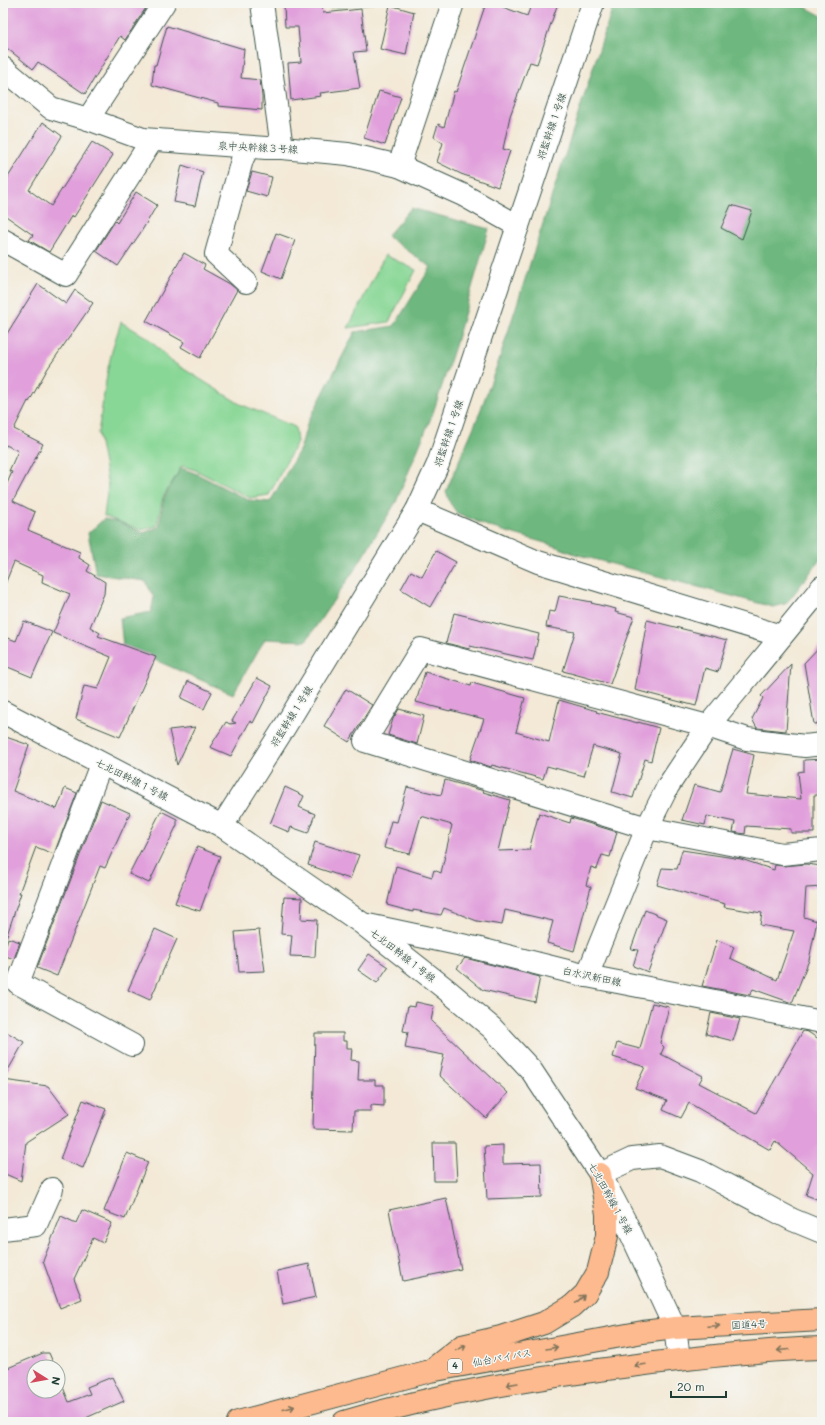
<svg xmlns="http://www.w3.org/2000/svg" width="825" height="1425" viewBox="0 0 825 1425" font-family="Mali,'Klee One',sans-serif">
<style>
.green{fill:#89d796;stroke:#548a65}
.forest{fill:#6eb87f;stroke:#467a5a}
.building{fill:#e1a0db}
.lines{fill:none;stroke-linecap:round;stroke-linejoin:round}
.minor-casing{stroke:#3f574c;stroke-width:24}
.highway-casing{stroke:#3f574c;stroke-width:24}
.minor{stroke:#fff;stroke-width:22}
.highway{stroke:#fcba8e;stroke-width:22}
.oneway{stroke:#82755c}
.labels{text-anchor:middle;stroke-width:3;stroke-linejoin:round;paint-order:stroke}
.shield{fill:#f6f6f2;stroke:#60746d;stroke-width:1}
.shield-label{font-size:9px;font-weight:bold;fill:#1f3d34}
.street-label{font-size:10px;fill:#1f3d34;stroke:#f6f6f2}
</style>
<rect width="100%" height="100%" fill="#f6f6f2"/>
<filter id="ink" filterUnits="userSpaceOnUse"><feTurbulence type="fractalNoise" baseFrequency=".025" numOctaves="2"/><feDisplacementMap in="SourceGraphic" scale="8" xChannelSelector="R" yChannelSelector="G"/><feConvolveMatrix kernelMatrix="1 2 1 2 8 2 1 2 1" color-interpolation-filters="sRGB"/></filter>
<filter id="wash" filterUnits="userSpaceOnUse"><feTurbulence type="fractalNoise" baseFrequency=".012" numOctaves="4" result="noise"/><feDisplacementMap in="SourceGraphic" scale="16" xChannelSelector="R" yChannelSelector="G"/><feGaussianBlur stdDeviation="0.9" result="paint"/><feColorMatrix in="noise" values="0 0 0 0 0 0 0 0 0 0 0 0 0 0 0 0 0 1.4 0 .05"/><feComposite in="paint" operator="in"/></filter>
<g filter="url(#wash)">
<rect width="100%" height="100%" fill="#f3e9d6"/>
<g class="green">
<path d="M328,3H374L329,8Z"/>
<path d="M385,255L416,270L389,322L348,328Z"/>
<path d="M121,322L148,338L171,361L240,404L295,427L297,442L269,495L250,498L195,470L182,466L163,497L157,526L141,530L104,516L108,485L98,433L108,368L113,347Z"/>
</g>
<g class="forest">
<path d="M614,3H798L822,16V557L790,599L785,604L773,607L575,554L552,545L490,527L457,513L450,503L446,491L478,417L499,360Z"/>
<path d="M411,208L489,229L455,346L433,413L396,502L357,566L306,641L265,639L233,694L123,646L120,618L151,612L154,597L145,581L96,574L88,533L104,519L119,522L143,533L159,527L164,498L181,468L197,474L248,500L270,502L301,447L307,424L355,332L394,326L431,267L387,236Z"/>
</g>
<g id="blocks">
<g class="building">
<path d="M3,3H149L125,40L120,36L85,94L38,62L33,69L3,45Z"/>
<path d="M302,3H321L323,13L361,9L366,51L354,52L360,88L320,93L321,96L291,100L288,63L301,62L298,27H285L284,4H303Z"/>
<path d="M486,3H492L527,16L532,3H558L537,64L530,62L510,116L503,149L510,151L498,187L461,174L437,162L443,143L434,137L438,124L444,127L454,91L456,92Z"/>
<path d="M390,5L414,12L406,55L380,49Z"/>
<path d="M167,26L244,49L241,78L260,80L262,96V110L218,106V103L152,85L154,65H156Z"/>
<path d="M379,91L401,97L385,145L364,138Z"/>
<path d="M43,122L62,136L29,190L51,206L92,142L113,155L74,217L72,215L49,252L29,240L33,235L3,214V185Z"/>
<path d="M182,165L203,172L195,206L174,202Z"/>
<path d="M252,172L272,177L267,197L246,191Z"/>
<path d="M136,192L157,205L141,232L118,266L96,251L115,221L117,223Z"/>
<path d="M731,205L752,211L742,239L721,228Z"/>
<path d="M276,233L295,240L281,279L262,271Z"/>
<path d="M184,253L205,265L203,269L230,284L237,290L200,358L181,347L184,342L146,321Z"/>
<path d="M38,284L66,304L75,290L93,303L48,368L29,402L28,401L14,429L43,444L13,501L35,512L28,530L80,552L79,558L90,565L87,571L105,582L104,594L90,627L100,633L98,636L156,657L120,737L76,719L84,686L98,689L111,657L53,633L70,594L42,582L43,575L14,562L3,589V493L12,472L9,471L18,451L6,445L3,451V340Z"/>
<path d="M436,551L456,562L430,607L401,589L411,571L422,577Z"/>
<path d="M559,596L592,602L591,603L616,609L615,612L634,617L610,684L563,671L575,632L546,627L549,611L555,612Z"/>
<path d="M454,613L539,634L533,660L470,646L469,649L446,643Z"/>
<path d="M647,620L727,640L718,672L705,668L696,706L635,690Z"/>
<path d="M24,621L52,632L32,677L3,665V636L16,641Z"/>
<path d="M822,644V723L814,724L804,663Z"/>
<path d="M791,664L786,731L757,728L752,719L763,698L761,696Z"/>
<path d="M425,672L471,686L472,683L525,698L516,732L549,742L559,700L597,711L596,712L638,723V722L659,728L651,761L645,759L633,798L612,792L622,754L593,746L584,776L547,766L543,779L492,765L491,767L470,760L484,719L450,710V711L416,702Z"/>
<path d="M257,678L272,686L253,723L250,721L231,756L210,747L226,722L230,724L236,723L232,721Z"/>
<path d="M188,681L212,692L204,709L181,698Z"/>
<path d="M346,689L372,705L349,742L324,726Z"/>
<path d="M399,709L424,716L417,744L388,735L393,719Z"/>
<path d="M195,727L177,765L169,730Z"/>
<path d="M3,736L29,745L13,791L57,809L65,788L77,793L54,854L36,847L19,893H21L6,938H3Z"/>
<path d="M733,749L754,755L746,794L801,799L798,772L804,771V760L822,759V795H814V833H791V829L746,826L745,834L733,832L735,822L707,816L705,825L682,820L694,785L720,792Z"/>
<path d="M445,780L484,791L483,792L510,800L498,851L529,850L539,813L570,823L571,818L617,832L610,857L602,855L597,869L591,867L586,885L591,887L574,951L547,943L553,921L505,910L502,925L477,921L444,908L441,915L413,910V912L387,905L396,866L432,877L434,870L441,873L452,825L421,816L410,854L384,848L391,821L397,822L407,787L441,795Z"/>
<path d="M285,787L304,796L299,807L315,814L308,833L291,827L289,832L270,824Z"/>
<path d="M101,800L130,813L105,868L100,866L57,976L37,968Z"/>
<path d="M161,811L177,819V825L149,883L129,874Z"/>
<path d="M315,842L359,855L350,879L308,865Z"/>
<path d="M197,847L220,856L200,911L175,903Z"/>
<path d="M682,850L741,859L774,870L775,865L783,866L806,864L822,866V887L806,888L804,917L817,921L809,960L792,1003L753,989L750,995L702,986L717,940L734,947L730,958L777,980L794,931L760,925L762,913L724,907L725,904L657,885L662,868L677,869Z"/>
<path d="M284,897L302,898L301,919L317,920L315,957L290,956L292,935L281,934Z"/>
<path d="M645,910L667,919L648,972L633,966L638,950L631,949Z"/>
<path d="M155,929L177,939L150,1000L128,990Z"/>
<path d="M259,930L265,971L239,972L235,932Z"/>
<path d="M8,938L20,942L14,959L3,955Z"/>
<path d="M369,954L388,967L377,983L358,970Z"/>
<path d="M465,958L540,977L535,1002L483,990L457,968Z"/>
<path d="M416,1002L434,1006L431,1021L508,1093L486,1118L439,1075L444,1055L405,1048L408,1032L403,1031L408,1006L415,1007Z"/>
<path d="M652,1003L669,1007L660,1043L664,1047L661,1054L703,1076L699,1083L756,1113L803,1031L808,1032L822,1041V1201L806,1195L813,1173L775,1141L770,1150L689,1103L681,1118L663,1110L667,1100L635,1088L645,1067L613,1057L617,1043L640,1049Z"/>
<path d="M711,1013L740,1019L733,1041L706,1034Z"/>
<path d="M3,1030L24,1042L3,1079Z"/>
<path d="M315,1033H343V1041H347V1048H352L351,1060L359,1061L358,1080H375V1085H384V1106L371,1105V1111H354L353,1130L313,1129Z"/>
<path d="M3,1080L48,1086L69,1114L26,1142L21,1181L3,1173Z"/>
<path d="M83,1100L106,1109L83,1168L60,1159Z"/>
<path d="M433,1143H455L457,1181H434Z"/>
<path d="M503,1145V1164L541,1163L542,1197L487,1199L484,1146Z"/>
<path d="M127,1153L148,1162L125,1219L104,1211Z"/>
<path d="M446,1198L461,1269L403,1281L389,1210Z"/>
<path d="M82,1210L112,1223L103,1243L93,1238L74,1279L82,1299L60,1308L43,1261L61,1216L76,1223Z"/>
<path d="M309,1264L316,1297L283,1304L277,1271Z"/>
<path d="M43,1353H49L55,1367H34V1391H58V1375L69,1402L90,1394L87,1387L112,1377L124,1401L88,1417L82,1422H3V1370Z"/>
</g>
</g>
</g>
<g filter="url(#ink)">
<use href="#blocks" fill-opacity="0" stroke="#3f574c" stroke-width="1"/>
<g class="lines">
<defs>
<g id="minor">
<path d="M262,3L282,148"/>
<path d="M3,68L51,108L88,119L143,139L266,148H282L348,154L399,166L463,195L518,226"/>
<path d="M88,119L164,3"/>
<path d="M399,166L453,3"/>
<path d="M3,240L66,275L152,140"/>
<path d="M246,282L216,254L242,160L248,147"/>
<path d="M417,510L538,562L781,636"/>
<path d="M3,712L222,826L363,924L447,990L492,1028L531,1070L600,1174L627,1225L675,1328L679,1359"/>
<path d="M822,744L805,746L747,739L708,726L421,649L365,741L647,828L782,854L822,850"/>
<path d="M101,764L18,983L132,1045"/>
<path d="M222,826L284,728L417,510L438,464L593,3"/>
<path d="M368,925L476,948L587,976L822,1022"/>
<path d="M587,976L647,828L668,786L708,726L822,587"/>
<path d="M600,1174L632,1159L660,1156L700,1171L793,1220L822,1232"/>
<path d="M3,1229L36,1225L52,1189"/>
</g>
<g id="highway">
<path d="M434,1368L462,1346L501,1337L544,1323L572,1306L585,1294L598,1272L607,1236V1214L600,1174"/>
<path d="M238,1422L430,1371L643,1332L675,1328L822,1320"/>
<path d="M344,1422C440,1393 539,1377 638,1365C699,1357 761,1350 822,1348"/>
</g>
</defs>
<use href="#minor" class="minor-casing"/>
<use href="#highway" class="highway-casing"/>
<use href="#minor" class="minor"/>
<use href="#highway" class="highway"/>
</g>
<defs><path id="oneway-shaft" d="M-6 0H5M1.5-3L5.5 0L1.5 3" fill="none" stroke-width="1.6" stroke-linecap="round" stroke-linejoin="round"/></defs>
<g class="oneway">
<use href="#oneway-shaft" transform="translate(580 1299) rotate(-43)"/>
<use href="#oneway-shaft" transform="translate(714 1326) rotate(-3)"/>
<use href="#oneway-shaft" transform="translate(461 1348) rotate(-28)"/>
<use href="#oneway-shaft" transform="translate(552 1348) rotate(-10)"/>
<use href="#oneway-shaft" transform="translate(783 1350) rotate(175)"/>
<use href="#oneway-shaft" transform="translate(640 1365) rotate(173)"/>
<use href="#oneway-shaft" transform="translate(512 1384) rotate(170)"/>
<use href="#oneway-shaft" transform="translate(289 1408) rotate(-15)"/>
</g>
</g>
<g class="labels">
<rect class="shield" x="448" y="1359" width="14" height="14" rx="3"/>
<g class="shield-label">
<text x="455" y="1369">4</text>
</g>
<g class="street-label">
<text transform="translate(551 126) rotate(-71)" y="4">将監幹線１号線</text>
<text transform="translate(258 147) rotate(3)" y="4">泉中央幹線３号線</text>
<text transform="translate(448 433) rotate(-71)" y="4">将監幹線１号線</text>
<text transform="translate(291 716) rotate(-58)" y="4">将監幹線１号線</text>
<text transform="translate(132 779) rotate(27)" y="4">七北田幹線１号線</text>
<text transform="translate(403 955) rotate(38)" y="4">七北田幹線１号線</text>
<text transform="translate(592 976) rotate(12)" y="4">白水沢新田線</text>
<text transform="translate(611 1198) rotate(61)" y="4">七北田幹線１号線</text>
<text transform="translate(749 1324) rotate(-3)" y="4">国道4号</text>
<text transform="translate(502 1357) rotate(-10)" y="4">仙台バイパス</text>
</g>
</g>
<rect width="825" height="1425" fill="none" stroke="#f6f6f2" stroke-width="16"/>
<g transform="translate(46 1379) rotate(101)"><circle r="19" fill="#f6f6f2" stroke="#a0aca6"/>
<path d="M0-3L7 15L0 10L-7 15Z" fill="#d1495b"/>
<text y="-6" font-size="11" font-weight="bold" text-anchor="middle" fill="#1f3d34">N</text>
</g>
<path d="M671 1391v6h55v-6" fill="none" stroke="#1f3d34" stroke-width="2"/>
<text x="677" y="1391" font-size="12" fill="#1f3d34" stroke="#f6f6f2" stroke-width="3" paint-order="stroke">20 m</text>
</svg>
